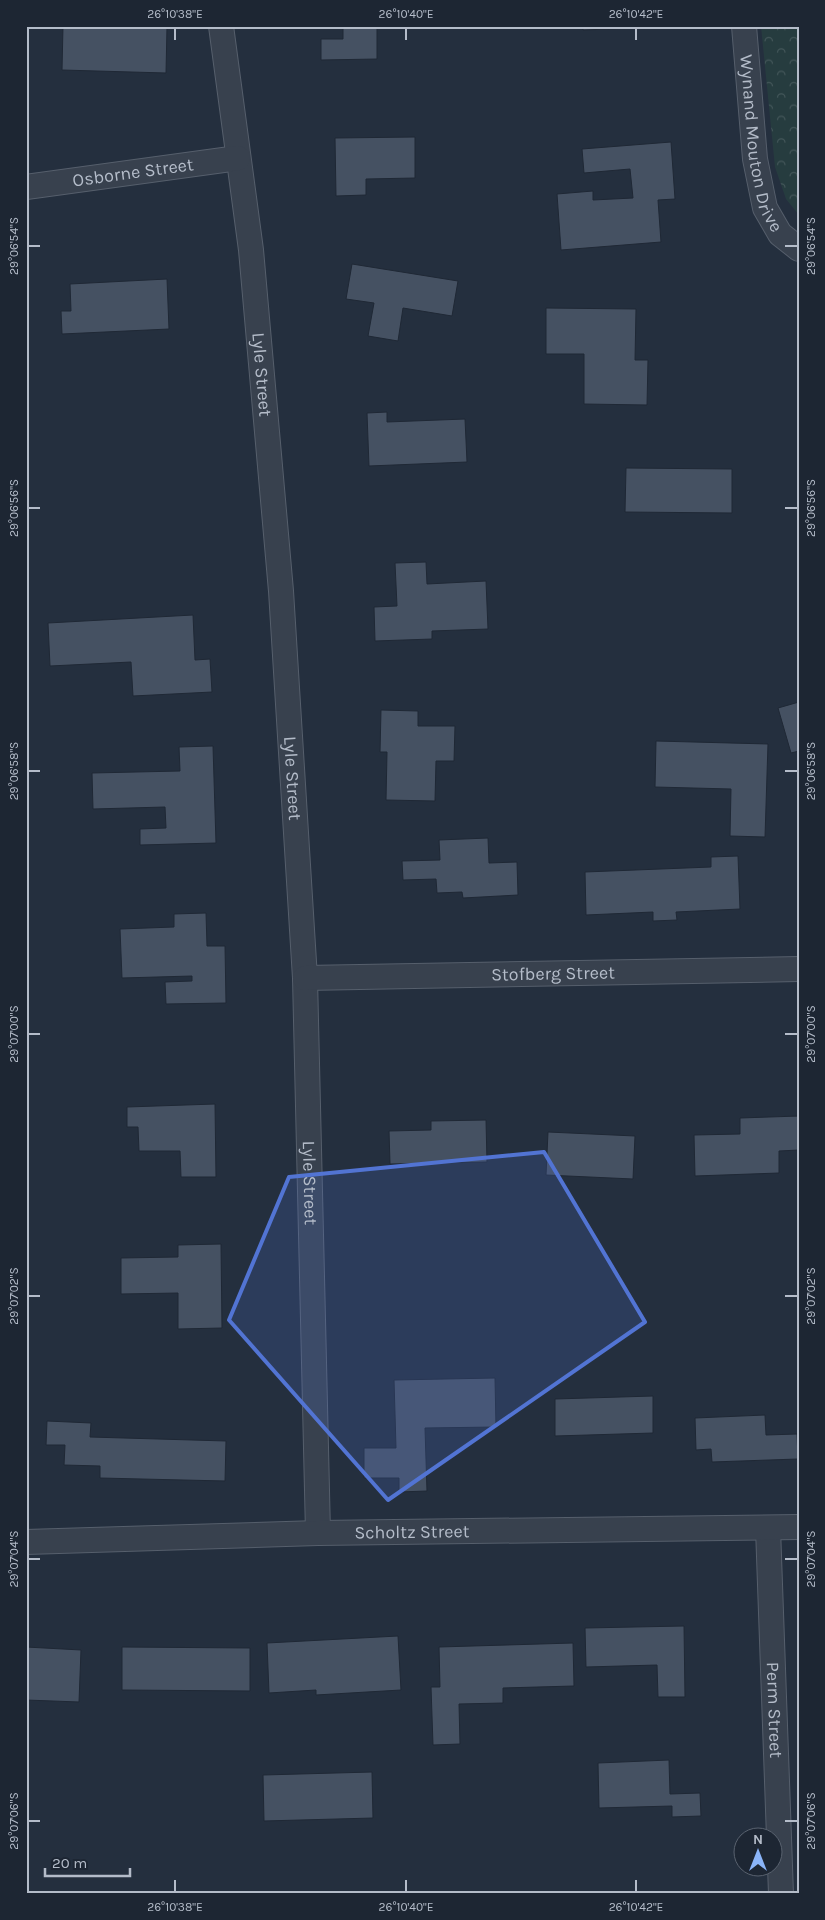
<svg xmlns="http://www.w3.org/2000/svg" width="825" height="1920" viewBox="0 0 825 1920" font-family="Karla,sans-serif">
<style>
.park{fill:url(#park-crowns)}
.building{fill:#455162;stroke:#1f2835}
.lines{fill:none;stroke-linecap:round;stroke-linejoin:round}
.street-casing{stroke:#565f6c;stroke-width:26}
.street{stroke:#38414e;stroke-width:24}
.marked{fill:#5274d3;fill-opacity:0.2;stroke:#5274d3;stroke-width:4;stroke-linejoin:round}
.ticks{fill:none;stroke:#b4bcc9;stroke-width:2}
.labels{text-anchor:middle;stroke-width:5;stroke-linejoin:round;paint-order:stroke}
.street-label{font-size:18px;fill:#b4bcc9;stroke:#1d2633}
.neatline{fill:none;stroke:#b4bcc9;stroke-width:2}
.ticks-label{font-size:12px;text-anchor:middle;fill:#b4bcc9}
</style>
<defs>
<pattern id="park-crowns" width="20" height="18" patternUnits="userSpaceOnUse" patternTransform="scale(1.25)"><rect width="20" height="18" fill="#263c3f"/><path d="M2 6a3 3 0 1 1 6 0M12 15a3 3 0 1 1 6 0" fill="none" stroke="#435659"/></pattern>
</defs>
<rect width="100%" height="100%" fill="#242f3e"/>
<path class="park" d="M761,26H799V215L786,199L775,167Z"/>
<g class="building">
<path d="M63,26L167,27L166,73L62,70Z"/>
<path d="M343,26H377V59L321,60V39H343Z"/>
<path d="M583,26H634V28L583,30Z"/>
<path d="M415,137V178L366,179V195L336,196L335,138Z"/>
<path d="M671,142L675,199L658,200L661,242L561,250L557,194L593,191V200L633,198L630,169L584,173L582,149Z"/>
<path d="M352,264L458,281L452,316L403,308L398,341L368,336L374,303L346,299Z"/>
<path d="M167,279L169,329L62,334L61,311H71L70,284Z"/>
<path d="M546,308L636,309L635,360H648L647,405L584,404V354H546Z"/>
<path d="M387,412V422L465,419L467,462L369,466L367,413Z"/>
<path d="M626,468L732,469V513L625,512Z"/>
<path d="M426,562L427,584L486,581L488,629L432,631V639L375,641L374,607L397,606L395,563Z"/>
<path d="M193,615L195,660L210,659L212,692L133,696L131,662L50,666L48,623Z"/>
<path d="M799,702V751L791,753L778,708Z"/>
<path d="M381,710L418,711V726H455L454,761H436L435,801L386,800L387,752H380Z"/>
<path d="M656,741L768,744L765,837L730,836L731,789L655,787Z"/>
<path d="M213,746L216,843L140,845V829L166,828L165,807L93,809L92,773L180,771L179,747Z"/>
<path d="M488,838L489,863L517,862L518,895L463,898L462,892L437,893L436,879L403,880L402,861L440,860L439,840Z"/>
<path d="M738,856L740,909L676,912L677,920L653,921V912L586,915L585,872L711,867V857Z"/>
<path d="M206,913L207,946H225L226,1003L166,1004L165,982L192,981V976L122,978L120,929L174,927V914Z"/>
<path d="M798,1094H799V1150L779,1151V1173L695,1176L694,1135L740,1134V1118L799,1116Z"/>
<path d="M215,1104L216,1177H181L180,1151H139L138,1127H127V1107Z"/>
<path d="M486,1120L487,1162L390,1164L389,1131L431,1130V1121Z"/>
<path d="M548,1132L635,1136L633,1179L546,1175Z"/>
<path d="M221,1244L222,1328L178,1329V1293L121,1294V1258L178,1257V1245Z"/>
<path d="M495,1378L496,1427L425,1428L427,1491L399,1492V1478H364V1448H396L394,1380Z"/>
<path d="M653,1396V1433L555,1436V1399Z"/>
<path d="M765,1415L766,1435L797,1434L798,1459L712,1462L711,1449L696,1450L695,1418Z"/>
<path d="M47,1421L91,1423L90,1437L226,1441L225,1481L100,1478V1466L64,1465L65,1445H46Z"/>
<path d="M684,1626L685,1697H658L657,1665L586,1667L585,1628Z"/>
<path d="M398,1636L401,1690L316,1695V1690L269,1693L267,1643Z"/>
<path d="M573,1643L574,1686L503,1688V1703L459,1704L460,1744L433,1745L431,1687H440L439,1647Z"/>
<path d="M26,1647L81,1650L79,1702L26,1700Z"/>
<path d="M122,1647L250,1648V1691L122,1690Z"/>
<path d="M669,1760L670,1794L700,1793L701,1816L672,1817V1806L599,1808L598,1763Z"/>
<path d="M372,1772L373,1818L264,1821L263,1775Z"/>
</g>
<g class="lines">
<defs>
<g id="street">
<path id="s1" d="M221,26L251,250L281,591L305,978L318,1533"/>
<path id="s2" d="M744,26L755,159L765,208L780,234L799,249"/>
<path id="s3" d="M26,187L238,158"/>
<path id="s4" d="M305,978L799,969"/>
<path id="s5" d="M768,1528L781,1894"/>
<path id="s6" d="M26,1542L318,1533L799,1527"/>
</g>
</defs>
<use href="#street" class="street-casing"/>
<use href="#street" class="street"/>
</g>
<path class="marked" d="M544,1152L645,1322L388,1500L229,1320L289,1177Z"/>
<path class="ticks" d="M175,28V40M406,28V40M636,28V40M28,246H40M785,246H798M28,508H40M785,508H798M28,771H40M785,771H798M28,1034H40M785,1034H798M28,1296H40M785,1296H798M28,1559H40M785,1559H798M28,1821H40M785,1821H798M175,1880V1892M406,1880V1892M636,1880V1892"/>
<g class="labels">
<g class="street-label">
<text dy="6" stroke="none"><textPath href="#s2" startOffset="119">Wynand Mouton Drive</textPath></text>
<text dy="6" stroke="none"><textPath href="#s3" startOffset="108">Osborne Street</textPath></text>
<text dy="6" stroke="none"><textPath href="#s1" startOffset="351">Lyle Street</textPath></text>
<text dy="6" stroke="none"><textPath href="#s1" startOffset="756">Lyle Street</textPath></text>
<text dy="6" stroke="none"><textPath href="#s4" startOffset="248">Stofberg Street</textPath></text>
<text dy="6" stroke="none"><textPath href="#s1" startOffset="1161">Lyle Street</textPath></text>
<text dy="6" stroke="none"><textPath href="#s6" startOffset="386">Scholtz Street</textPath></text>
<text dy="6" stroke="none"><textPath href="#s5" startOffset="182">Perm Street</textPath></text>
</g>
</g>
<rect width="825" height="1920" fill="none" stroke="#1d2633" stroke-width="55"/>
<g transform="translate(758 1852)"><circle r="24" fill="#1d2633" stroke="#59626f"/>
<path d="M0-4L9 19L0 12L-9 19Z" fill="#8ab4f8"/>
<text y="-8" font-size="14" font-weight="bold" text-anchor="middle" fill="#b4bcc9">N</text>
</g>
<path d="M45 1868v8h85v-8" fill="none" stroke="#b4bcc9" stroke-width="2.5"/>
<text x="52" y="1868" font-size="15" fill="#b4bcc9" stroke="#1d2633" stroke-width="4" paint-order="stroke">20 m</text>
<rect x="28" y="28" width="770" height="1864" class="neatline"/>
<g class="ticks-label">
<text x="175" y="18">26°10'38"E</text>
<text x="406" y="18">26°10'40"E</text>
<text x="636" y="18">26°10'42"E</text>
<text transform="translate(14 246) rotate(-90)" y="4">29°06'54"S</text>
<text transform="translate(811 246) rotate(-90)" y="4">29°06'54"S</text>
<text transform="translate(14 508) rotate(-90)" y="4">29°06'56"S</text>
<text transform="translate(811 508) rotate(-90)" y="4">29°06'56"S</text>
<text transform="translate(14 771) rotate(-90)" y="4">29°06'58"S</text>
<text transform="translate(811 771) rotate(-90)" y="4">29°06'58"S</text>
<text transform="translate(14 1034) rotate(-90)" y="4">29°07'00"S</text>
<text transform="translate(811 1034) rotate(-90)" y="4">29°07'00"S</text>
<text transform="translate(14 1296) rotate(-90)" y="4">29°07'02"S</text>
<text transform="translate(811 1296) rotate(-90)" y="4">29°07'02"S</text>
<text transform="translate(14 1559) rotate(-90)" y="4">29°07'04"S</text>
<text transform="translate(811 1559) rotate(-90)" y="4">29°07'04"S</text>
<text transform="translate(14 1821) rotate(-90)" y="4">29°07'06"S</text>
<text transform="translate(811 1821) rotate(-90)" y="4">29°07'06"S</text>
<text x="175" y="1911">26°10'38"E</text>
<text x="406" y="1911">26°10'40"E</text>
<text x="636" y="1911">26°10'42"E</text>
</g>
</svg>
